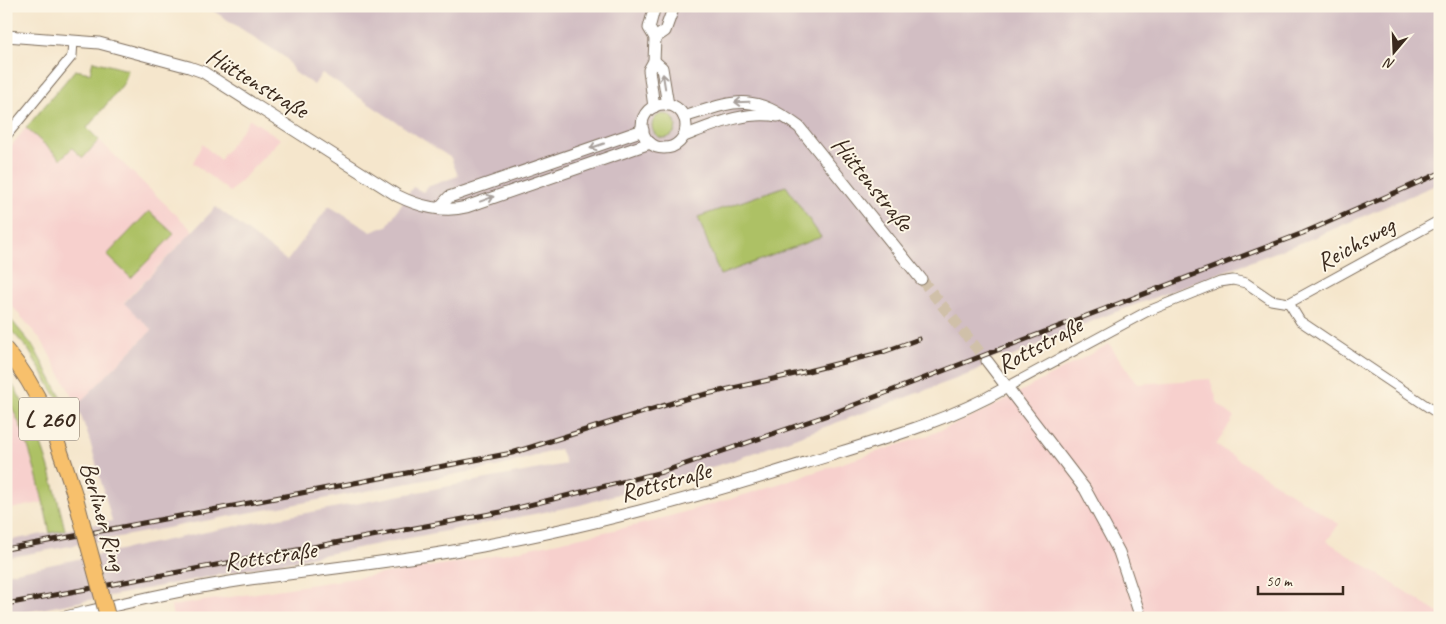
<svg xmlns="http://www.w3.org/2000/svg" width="1446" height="624" viewBox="0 0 1446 624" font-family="Caveat,sans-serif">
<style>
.built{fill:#f7d0cd}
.industrial{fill:#d2bec3}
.green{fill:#adc165;stroke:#747642}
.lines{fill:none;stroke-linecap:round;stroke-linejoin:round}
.tertiary-tunnel{stroke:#d0c0a9;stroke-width:11;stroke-dasharray:11 5.5;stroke-linecap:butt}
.minor-casing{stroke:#7c6c5b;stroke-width:11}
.tertiary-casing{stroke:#7c6c5b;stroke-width:13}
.primary-casing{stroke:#7c6c5b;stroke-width:17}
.minor{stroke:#fff;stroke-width:9}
.tertiary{stroke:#fff;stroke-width:11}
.primary{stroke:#f7c06c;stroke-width:15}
.rail-casing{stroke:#3b2a1e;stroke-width:5}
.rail{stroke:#fcf5e5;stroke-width:3;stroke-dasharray:9;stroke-linecap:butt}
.primary-bridge-casing{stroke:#7c6c5b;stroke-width:17;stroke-linecap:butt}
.primary-bridge{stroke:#f7c06c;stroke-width:15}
.oneway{stroke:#a79f9a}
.labels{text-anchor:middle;stroke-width:4;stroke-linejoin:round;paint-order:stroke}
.shield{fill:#fcf5e5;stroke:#75675a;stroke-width:1}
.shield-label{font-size:24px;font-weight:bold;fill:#3b2a1e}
.street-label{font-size:25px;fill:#3b2a1e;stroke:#fcf5e5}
</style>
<rect width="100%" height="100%" fill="#fcf5e5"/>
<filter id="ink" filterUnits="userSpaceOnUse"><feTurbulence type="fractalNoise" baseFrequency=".02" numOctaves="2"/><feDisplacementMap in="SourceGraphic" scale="10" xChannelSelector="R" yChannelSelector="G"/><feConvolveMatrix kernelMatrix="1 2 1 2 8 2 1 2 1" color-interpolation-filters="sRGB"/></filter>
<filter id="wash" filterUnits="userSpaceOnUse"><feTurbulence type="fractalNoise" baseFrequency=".0096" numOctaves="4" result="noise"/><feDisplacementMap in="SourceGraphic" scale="20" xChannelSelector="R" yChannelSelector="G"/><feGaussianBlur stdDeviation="1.12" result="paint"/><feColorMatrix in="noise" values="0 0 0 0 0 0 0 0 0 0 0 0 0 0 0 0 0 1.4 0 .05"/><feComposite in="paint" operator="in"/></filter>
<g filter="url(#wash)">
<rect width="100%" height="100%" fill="#f5e6cc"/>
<g class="built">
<path d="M250,119L281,139L230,192L193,163L202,144L220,160Z"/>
<path d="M26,128L61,159L72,148L83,158L99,140L193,231L124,302L152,330L77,405L42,341L6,299V152Z"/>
<path d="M1109,344L1137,384L1210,379L1218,404L1234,417L1216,445L1339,524L1327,541L1440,614V618H173L171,606L479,559L642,524L744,495L929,435L979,414Z"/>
<path d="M6,394L24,435L44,502L6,510Z"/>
</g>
<path class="industrial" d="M206,6H1440V183L1308,240L1097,319L1009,358L997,355L975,372L729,462L580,505L6,616V574L216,530L566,464L560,449L500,466L6,558V541L112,521L89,438L77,405L152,330L124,303L216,207L287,261L329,206L371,232L387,226L413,187L423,192L427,187L458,176L451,158L322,73L314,85L294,72L286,58Z"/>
<g class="green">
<path d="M93,61L128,70L124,83L87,128L99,140L83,158L72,148L61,159L26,128L75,70L90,73Z"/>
<circle cx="664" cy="126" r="12"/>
<path d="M786,186L821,237L720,275L698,217Z"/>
<path d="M149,211L174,234L131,278L107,255Z"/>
<path d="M6,314L33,346L62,399L57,398L28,349L6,325Z"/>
<path d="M6,375C39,422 52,475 65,530L50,533C43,500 35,466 24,434C15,412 6,401 6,375Z"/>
</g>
</g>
<g filter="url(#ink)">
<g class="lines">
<path class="tertiary-tunnel" d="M921,279L987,361"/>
<defs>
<g id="minor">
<path d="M6,136L72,56L73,41"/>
<path d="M1289,303L1300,321L1440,415"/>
<path d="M1007,387L1146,312L1220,282L1233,280L1246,283L1271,300L1289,303L1440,220"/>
</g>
<g id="tertiary">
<path d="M6,36L99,43L189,67L203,72L398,196C418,206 444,213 466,207L650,143"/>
<path d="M655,38L665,31L674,6"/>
<path d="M654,61L662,68L668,105"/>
<circle cx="664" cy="126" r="22"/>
<path d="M654,107L649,70L654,61L655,38L649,28L655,6"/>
<path d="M684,117C737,100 751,92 799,127L921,279"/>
<path d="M684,136C713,125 746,110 778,116"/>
<path d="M440,207L449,197L643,130"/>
<path d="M987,361L1085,489L1119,552L1141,618"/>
<path d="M61,618C121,604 182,589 243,580C323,569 403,561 482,546C591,526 698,497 805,463C873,442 945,423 1007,387"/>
</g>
<path id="primary" d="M6,350C43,393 58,443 75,496"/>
</defs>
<use href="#minor" class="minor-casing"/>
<use href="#tertiary" class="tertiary-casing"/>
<use href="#primary" class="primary-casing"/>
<use href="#minor" class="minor"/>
<use href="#tertiary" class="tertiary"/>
<use href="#primary" class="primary"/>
<defs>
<g id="rail">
<path d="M6,549L512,453L685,399L808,371L883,352L919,339"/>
<path d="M6,604L501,512L662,472L828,415L1094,313L1303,233L1440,173"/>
</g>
</defs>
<use href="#rail" class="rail-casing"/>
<use href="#rail" class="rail"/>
<defs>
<path id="primary-bridge" d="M75,496L108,618"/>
</defs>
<use href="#primary-bridge" class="primary-bridge-casing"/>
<use href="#primary-bridge" class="primary-bridge"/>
</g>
<defs><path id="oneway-shaft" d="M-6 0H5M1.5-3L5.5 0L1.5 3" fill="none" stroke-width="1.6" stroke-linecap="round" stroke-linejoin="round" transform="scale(1.25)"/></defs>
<g class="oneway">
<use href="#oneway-shaft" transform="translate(664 81) rotate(-99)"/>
<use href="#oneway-shaft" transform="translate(742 102) rotate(178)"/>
<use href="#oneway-shaft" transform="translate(597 146) rotate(161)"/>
<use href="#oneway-shaft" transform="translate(487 199) rotate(-20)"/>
</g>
</g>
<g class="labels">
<rect class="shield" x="19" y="397.5" width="60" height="43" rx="4"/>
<g class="shield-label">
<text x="49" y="427">L 260</text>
</g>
<g class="street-label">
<text transform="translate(258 82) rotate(31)" y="9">Hüttenstraße</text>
<text transform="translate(873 183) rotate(51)" y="9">Hüttenstraße</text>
<text transform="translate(1355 243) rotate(-29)" y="9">Reichsweg</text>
<text transform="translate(1039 344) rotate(-28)" y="9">Rottstraße</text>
<text transform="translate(665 481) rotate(-15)" y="9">Rottstraße</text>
<text transform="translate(104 516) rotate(74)" y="9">Berliner Ring</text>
<text transform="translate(270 555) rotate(-8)" y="9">Rottstraße</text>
</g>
</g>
<rect width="1446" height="624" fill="none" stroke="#fcf5e5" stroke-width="25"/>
<g transform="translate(1394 52) rotate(199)" stroke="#fcf5e5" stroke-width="4" paint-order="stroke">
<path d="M0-4L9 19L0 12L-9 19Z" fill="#3b2a1e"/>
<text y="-8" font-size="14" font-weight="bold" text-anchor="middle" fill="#3b2a1e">N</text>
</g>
<path d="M1258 586v8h85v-8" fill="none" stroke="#3b2a1e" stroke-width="2.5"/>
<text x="1266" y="586" font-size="15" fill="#3b2a1e" stroke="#fcf5e5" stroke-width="4" paint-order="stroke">50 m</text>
</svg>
